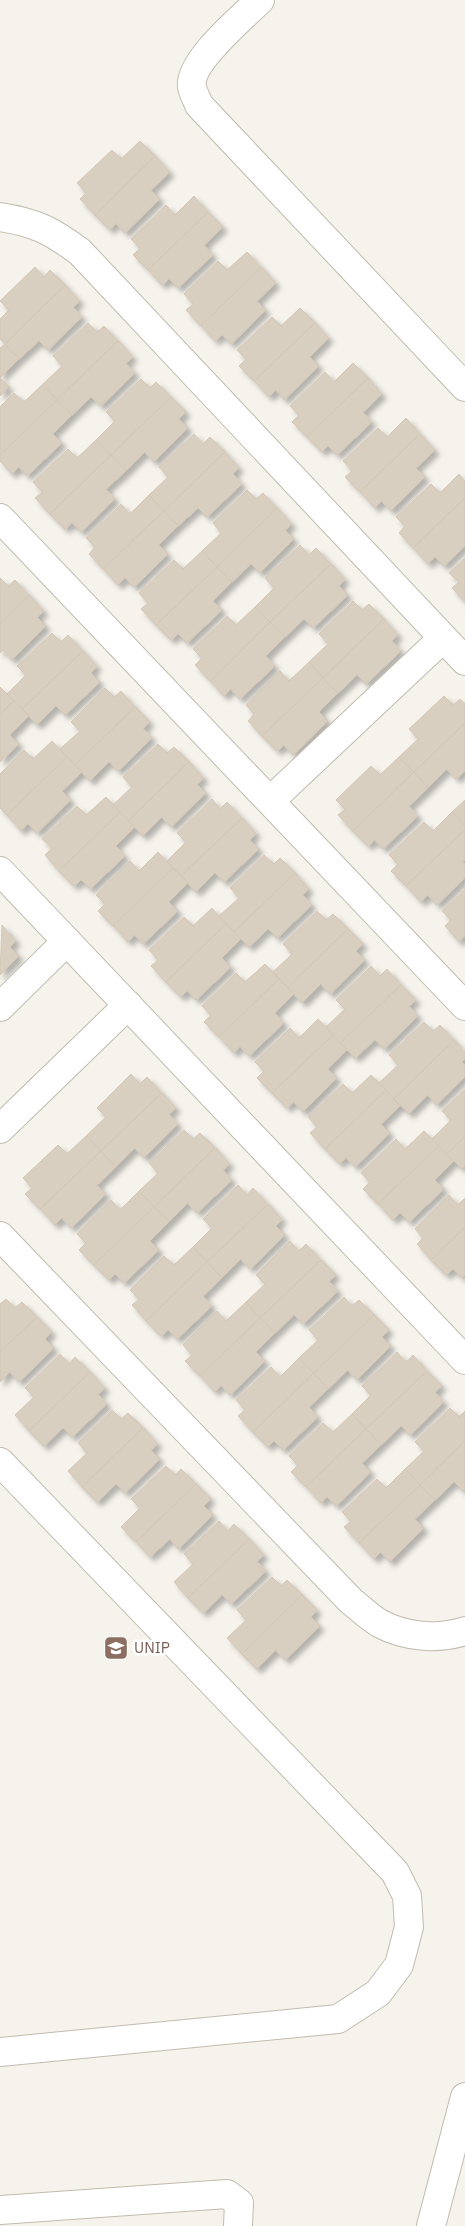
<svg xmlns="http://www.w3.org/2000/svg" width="465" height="2226" viewBox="0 0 465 2226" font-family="'IBM Plex Sans',sans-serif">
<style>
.building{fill:#d8cfc1;stroke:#d3c7b4;filter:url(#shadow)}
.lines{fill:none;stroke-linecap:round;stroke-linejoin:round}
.minor-casing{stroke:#c2bbae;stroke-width:30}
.minor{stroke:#fff;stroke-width:28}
.labels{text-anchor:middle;stroke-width:5;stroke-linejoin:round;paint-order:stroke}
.education-label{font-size:15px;fill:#785e54;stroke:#fff;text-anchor:start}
</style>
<defs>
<filter id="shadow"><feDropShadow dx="4.5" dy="4.5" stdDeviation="2.5" flood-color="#0004"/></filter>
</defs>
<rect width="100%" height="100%" fill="#f6f3ec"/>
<g class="building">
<path d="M140,141L155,156L95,215L80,199L86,193L77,183L112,150L121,159Z"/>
<path d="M155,156L170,172L151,190L160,199L125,233L116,223L110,230L95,215Z"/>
<path d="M194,196L208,212L148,270L133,255L140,248L131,239L166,205L175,215Z"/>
<path d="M208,212L223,227L204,245L213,255L178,288L169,279L162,285L148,270Z"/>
<path d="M247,252L261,267L201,326L186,310L193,304L184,294L218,261L227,270Z"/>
<path d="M35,267L44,277L50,270L65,285L5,344L0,339V319L9,310L0,301Z"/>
<path d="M261,267L276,283L257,301L266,310L231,344L222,335L215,341L201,326Z"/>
<path d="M65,285L80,301L73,307L82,317L48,350L39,341L19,359L5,344Z"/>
<path d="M300,308L315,323L254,381L239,366L246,359L237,350L272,317L281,326Z"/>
<path d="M88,323L97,332L104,326L118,341L57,400L43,384L62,366L53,356Z"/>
<path d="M315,323L329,338L310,357L319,366L284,400L276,390L269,397L254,381Z"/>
<path d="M118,341L133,357L126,363L135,373L101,406L91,397L72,415L57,400Z"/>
<path d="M5,344L19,359L0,378L9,387L0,396V348Z"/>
<path d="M353,363L368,378L307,437L292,422L299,415L290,406L325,372L334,382Z"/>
<path d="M368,378L382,394L363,412L372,422L337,455L328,446L322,452L307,437Z"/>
<path d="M141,379L150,388L156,382L171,397L111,455L96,440L115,421L106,412Z"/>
<path d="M43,384L57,400L0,455V407L14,393L24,402Z"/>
<path d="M171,397L186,412L179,419L188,428L154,462L145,452L126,471L111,455Z"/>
<path d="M57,400L72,415L53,434L62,443L27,476L19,467L12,474L0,461V455Z"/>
<path d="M406,418L420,434L360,492L345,477L352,471L343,461L378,428L387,437Z"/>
<path d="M194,434L203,444L210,437L225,452L164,511L149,495L168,477L159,467Z"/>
<path d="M420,434L435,450L416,468L425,477L391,511L382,501L375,508L360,492Z"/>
<path d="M96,440L111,455L50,514L35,498L42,492L33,482L68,449L77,458Z"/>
<path d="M225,452L239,468L233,474L242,484L207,517L198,508L178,526L164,511Z"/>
<path d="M111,455L126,471L106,489L115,499L81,532L72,523L65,529L50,514Z"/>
<path d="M459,474L465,481V498L413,548L399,533L405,526L396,517L431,484L440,493Z"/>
<path d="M247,490L256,499L263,493L277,508L217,567L202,551L221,533L213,523Z"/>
<path d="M149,495L164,511L103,569L89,554L95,547L86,538L121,504L130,514Z"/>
<path d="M465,498V546L444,566L435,557L428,564L413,548Z"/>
<path d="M277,508L292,524L285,530L294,539L260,573L251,564L232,582L217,567Z"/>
<path d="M164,511L178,526L159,545L168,554L134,587L125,578L118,585L103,569Z"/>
<path d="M300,545L309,555L316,548L331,564L270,622L255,607L274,588L265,578Z"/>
<path d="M202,551L217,567L156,625L141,609L148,603L139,593L174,560L183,569Z"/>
<path d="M465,558V602L452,588L459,582L449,573Z"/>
<path d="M331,564L345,579L339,586L348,595L313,628L304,619L285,637L270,622Z"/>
<path d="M217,567L232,582L213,601L222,610L187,643L178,634L171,640L156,625Z"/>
<path d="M0,578L8,586L15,580L29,595L0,624Z"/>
<path d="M29,595L44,611L37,617L46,626L12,660L3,650L0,653V624Z"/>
<path d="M353,601L362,610L369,604L384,619L323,678L309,662L328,644L319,634Z"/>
<path d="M255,607L270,622L210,681L195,665L202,658L193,649L227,616L236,625Z"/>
<path d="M384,619L398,635L392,641L401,651L366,684L357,675L338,693L323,678Z"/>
<path d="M270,622L285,637L266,656L275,666L240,699L231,689L224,696L210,681Z"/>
<path d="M52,633L61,642L68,635L83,651L22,709L7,694L26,675L17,666Z"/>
<path d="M83,651L97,666L91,673L100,682L65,715L56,706L37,725L22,709Z"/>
<path d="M309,662L323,678L262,736L248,721L254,714L246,705L280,671L289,681Z"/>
<path d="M323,678L338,693L319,712L328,721L293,755L284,745L277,751L262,736Z"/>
<path d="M0,687L14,701L0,714Z"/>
<path d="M105,688L114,697L121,691L135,707L75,765L60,749L80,731L71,722Z"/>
<path d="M444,696L453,705L460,699L465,704V723L414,772L399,757L418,739L409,729Z"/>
<path d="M14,701L29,716L10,735L19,744L0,762V714Z"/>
<path d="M135,707L150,722L143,728L152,738L118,771L109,762L90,781L75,765Z"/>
<path d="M465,723V771L456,779L447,769L428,788L414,772Z"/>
<path d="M52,741L67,757L7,815L0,808V774L24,750L33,759Z"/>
<path d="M158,744L167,753L174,747L189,762L128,821L113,805L132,787L123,777Z"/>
<path d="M67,757L82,772L62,791L71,800L37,833L28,824L21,831L7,815Z"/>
<path d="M399,757L414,772L353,831L338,815L345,809L336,800L371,766L380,775Z"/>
<path d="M189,762L204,778L197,784L206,793L171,827L162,817L143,836L128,821Z"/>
<path d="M414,772L428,788L409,806L418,816L383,849L375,840L368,846L353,831Z"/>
<path d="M106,797L120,812L59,871L45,855L52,848L42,839L77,806L86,815Z"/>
<path d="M212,799L220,809L227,802L242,818L181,876L167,861L186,842L177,833Z"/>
<path d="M465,800V826L452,812Z"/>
<path d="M120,812L135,827L116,846L125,856L90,889L81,880L74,886L59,871Z"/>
<path d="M452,812L465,826V830L406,886L391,871L398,864L389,855L424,822L433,831Z"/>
<path d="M242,818L256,833L250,840L259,849L224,882L215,873L196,892L181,876Z"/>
<path d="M465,830V859L463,862L465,864V878L437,905L428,895L421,902L406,886Z"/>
<path d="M158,852L173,868L113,926L98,911L105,904L96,895L130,861L139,871Z"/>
<path d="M264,855L274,864L280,858L295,873L234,932L219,916L239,898L230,888Z"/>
<path d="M173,868L188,883L169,902L178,911L143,944L134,935L128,942L113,926Z"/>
<path d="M295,873L309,889L303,895L312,905L277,938L268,929L249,947L234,932Z"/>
<path d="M465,889V936L459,942L445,926L451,920L442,911Z"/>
<path d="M212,908L226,924L166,982L151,966L158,960L149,950L184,917L193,926Z"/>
<path d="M317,911L326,920L333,914L348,929L288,987L273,972L292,954L283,944Z"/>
<path d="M226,924L241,939L222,958L231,967L196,1000L187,991L181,997L166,982Z"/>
<path d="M2,925L16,941L10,947L19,956L0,975Z"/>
<path d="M348,929L363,944L356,951L365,960L330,994L321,984L302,1003L288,987Z"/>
<path d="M265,964L279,979L219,1037L204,1022L211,1015L202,1006L236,973L245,982Z"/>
<path d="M371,966L380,976L387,969L401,985L340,1043L326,1027L345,1009L336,1000Z"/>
<path d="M279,979L294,994L275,1013L284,1023L249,1056L240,1046L234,1053L219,1037Z"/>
<path d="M401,985L416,1000L409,1006L418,1016L384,1049L375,1040L355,1058L340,1043Z"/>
<path d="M318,1019L333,1035L272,1093L257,1078L264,1071L255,1062L290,1028L299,1038Z"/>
<path d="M424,1022L433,1031L440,1025L454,1040L394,1099L379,1083L398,1065L389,1055Z"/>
<path d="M333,1035L347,1050L328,1069L337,1078L303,1112L294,1102L287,1108L272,1093Z"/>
<path d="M454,1040L465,1052V1059L462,1062L465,1065V1077L436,1105L428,1095L409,1114L394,1099Z"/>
<path d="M131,1074L140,1084L147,1077L162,1093L101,1151L86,1136L106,1117L97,1108Z"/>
<path d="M371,1075L386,1090L325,1149L310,1133L317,1127L308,1117L343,1084L352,1093Z"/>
<path d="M465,1089V1136L447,1154L432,1139L451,1120L442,1111Z"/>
<path d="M386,1090L400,1106L381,1124L390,1133L355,1167L346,1157L340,1164L325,1149Z"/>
<path d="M162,1093L176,1108L169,1114L178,1124L144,1158L135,1148L116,1167L101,1151Z"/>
<path d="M184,1130L193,1139L200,1133L215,1148L154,1207L139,1191L158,1173L149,1163Z"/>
<path d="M424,1131L439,1146L378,1204L363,1189L370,1182L361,1173L396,1139L405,1149Z"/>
<path d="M86,1136L101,1151L40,1209L25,1194L32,1188L23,1178L58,1145L67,1154Z"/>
<path d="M465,1136V1166L462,1169L447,1154Z"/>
<path d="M439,1146L454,1161L435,1180L444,1189L409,1222L400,1213L393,1220L378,1204Z"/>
<path d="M215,1148L230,1164L223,1170L232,1180L197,1213L188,1203L169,1222L154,1207Z"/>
<path d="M101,1151L116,1167L97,1185L106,1194L71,1228L62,1218L55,1225L40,1209Z"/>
<path d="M238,1185L247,1195L253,1188L268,1204L207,1262L193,1247L212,1228L203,1219Z"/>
<path d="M139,1191L154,1207L94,1265L79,1250L86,1243L77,1234L111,1200L120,1210Z"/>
<path d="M449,1195L458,1205L465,1198V1227L431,1260L417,1244L423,1238L415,1229Z"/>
<path d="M268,1204L282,1219L276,1226L285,1235L250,1269L241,1259L222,1278L207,1262Z"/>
<path d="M154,1207L169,1222L150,1241L159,1250L124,1283L115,1274L109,1280L94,1265Z"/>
<path d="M465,1227V1275L462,1278L453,1269L446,1275L431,1260Z"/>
<path d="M290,1241L299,1251L306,1244L321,1260L260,1318L246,1302L265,1284L256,1275Z"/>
<path d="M193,1247L207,1262L146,1321L132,1305L139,1299L130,1290L164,1256L174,1265Z"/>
<path d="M321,1260L336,1275L329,1281L338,1291L303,1324L294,1315L275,1333L260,1318Z"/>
<path d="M207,1262L222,1278L203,1296L212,1306L177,1339L168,1330L161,1336L146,1321Z"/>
<path d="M344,1297L352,1306L359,1300L374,1315L314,1373L299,1358L318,1340L309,1330Z"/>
<path d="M6,1299L15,1308L22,1302L37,1317L0,1352V1304Z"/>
<path d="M246,1302L260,1318L200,1376L185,1361L192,1355L183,1345L217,1311L226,1321Z"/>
<path d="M374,1315L389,1330L382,1337L391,1346L357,1380L348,1370L328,1389L314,1373Z"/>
<path d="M37,1317L52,1332L45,1339L54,1348L19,1382L10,1372L0,1382V1352Z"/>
<path d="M260,1318L275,1333L256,1352L265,1361L230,1395L221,1385L215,1392L200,1376Z"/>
<path d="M397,1352L406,1362L413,1355L427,1371L366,1429L352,1414L371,1395L362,1386Z"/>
<path d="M60,1354L69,1364L75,1357L90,1372L29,1431L15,1415L34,1397L25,1388Z"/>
<path d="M299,1358L314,1373L253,1432L238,1416L245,1410L236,1400L271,1367L280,1377Z"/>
<path d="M427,1371L442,1386L435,1392L444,1402L410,1435L401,1426L381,1445L366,1429Z"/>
<path d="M90,1372L105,1388L98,1394L107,1404L72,1437L63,1428L44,1446L29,1431Z"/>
<path d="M314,1373L328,1389L309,1407L318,1417L283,1450L274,1441L268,1447L253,1432Z"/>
<path d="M450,1408L459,1417L465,1411V1441L420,1485L405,1469L424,1451L415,1442Z"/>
<path d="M112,1410L121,1419L128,1413L143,1428L82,1487L68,1471L87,1453L78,1443Z"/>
<path d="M352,1414L366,1429L306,1487L291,1472L298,1465L289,1456L323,1423L333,1432Z"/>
<path d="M143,1428L158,1444L151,1450L160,1459L125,1493L116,1484L97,1502L82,1487Z"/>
<path d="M366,1429L381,1445L362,1463L371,1472L336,1506L327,1497L321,1503L306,1487Z"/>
<path d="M465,1441V1489L463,1491L454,1482L435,1500L420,1485Z"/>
<path d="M166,1466L175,1475L181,1469L196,1484L136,1542L121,1527L140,1508L131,1499Z"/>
<path d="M405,1469L420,1485L359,1543L344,1527L351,1521L342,1512L377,1479L386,1488Z"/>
<path d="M196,1484L211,1499L204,1506L213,1515L178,1549L170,1539L150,1557L136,1542Z"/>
<path d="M420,1485L435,1500L415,1519L424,1528L390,1562L381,1552L374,1559L359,1543Z"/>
<path d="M219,1521L228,1531L234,1524L249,1539L188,1598L174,1582L193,1564L184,1554Z"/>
<path d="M249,1539L264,1555L257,1561L266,1571L231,1604L222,1595L203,1613L188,1598Z"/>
<path d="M272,1577L281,1586L287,1580L302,1595L242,1654L227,1638L246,1620L237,1610Z"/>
<path d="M302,1595L317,1610L311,1617L320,1626L285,1660L276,1650L257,1669L242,1654Z"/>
</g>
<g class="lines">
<defs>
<g id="minor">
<path d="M260,0C243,17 188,62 192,87C193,93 197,99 199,105L465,387"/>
<path d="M0,217C35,222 52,231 80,252L465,661"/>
<path d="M0,518L465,1006"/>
<path d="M270,801L443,638"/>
<path d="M0,871L465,1360"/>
<path d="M0,1007L67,941"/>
<path d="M0,1129L128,1005"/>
<path d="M0,1236L351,1601C360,1608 369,1617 379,1623C405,1637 437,1640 465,1631"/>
<path d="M0,1462L395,1872L407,1896L409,1927L399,1965L378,1993L338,2019L0,2052"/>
<path d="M0,2210L227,2194L239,2203L238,2226"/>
<path d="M431,2226L465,2097"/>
</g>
</defs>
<use href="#minor" class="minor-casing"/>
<use href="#minor" class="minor"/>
</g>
<defs>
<symbol id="university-square" viewBox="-11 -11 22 22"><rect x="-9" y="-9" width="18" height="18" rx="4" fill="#8d6e63" stroke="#fff"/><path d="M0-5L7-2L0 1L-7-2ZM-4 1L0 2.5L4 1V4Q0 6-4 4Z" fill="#fff"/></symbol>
</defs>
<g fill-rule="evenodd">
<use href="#university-square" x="102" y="1634" width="28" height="28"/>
</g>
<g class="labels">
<g class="education-label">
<text x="134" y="1653">UNIP</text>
</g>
</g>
</svg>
